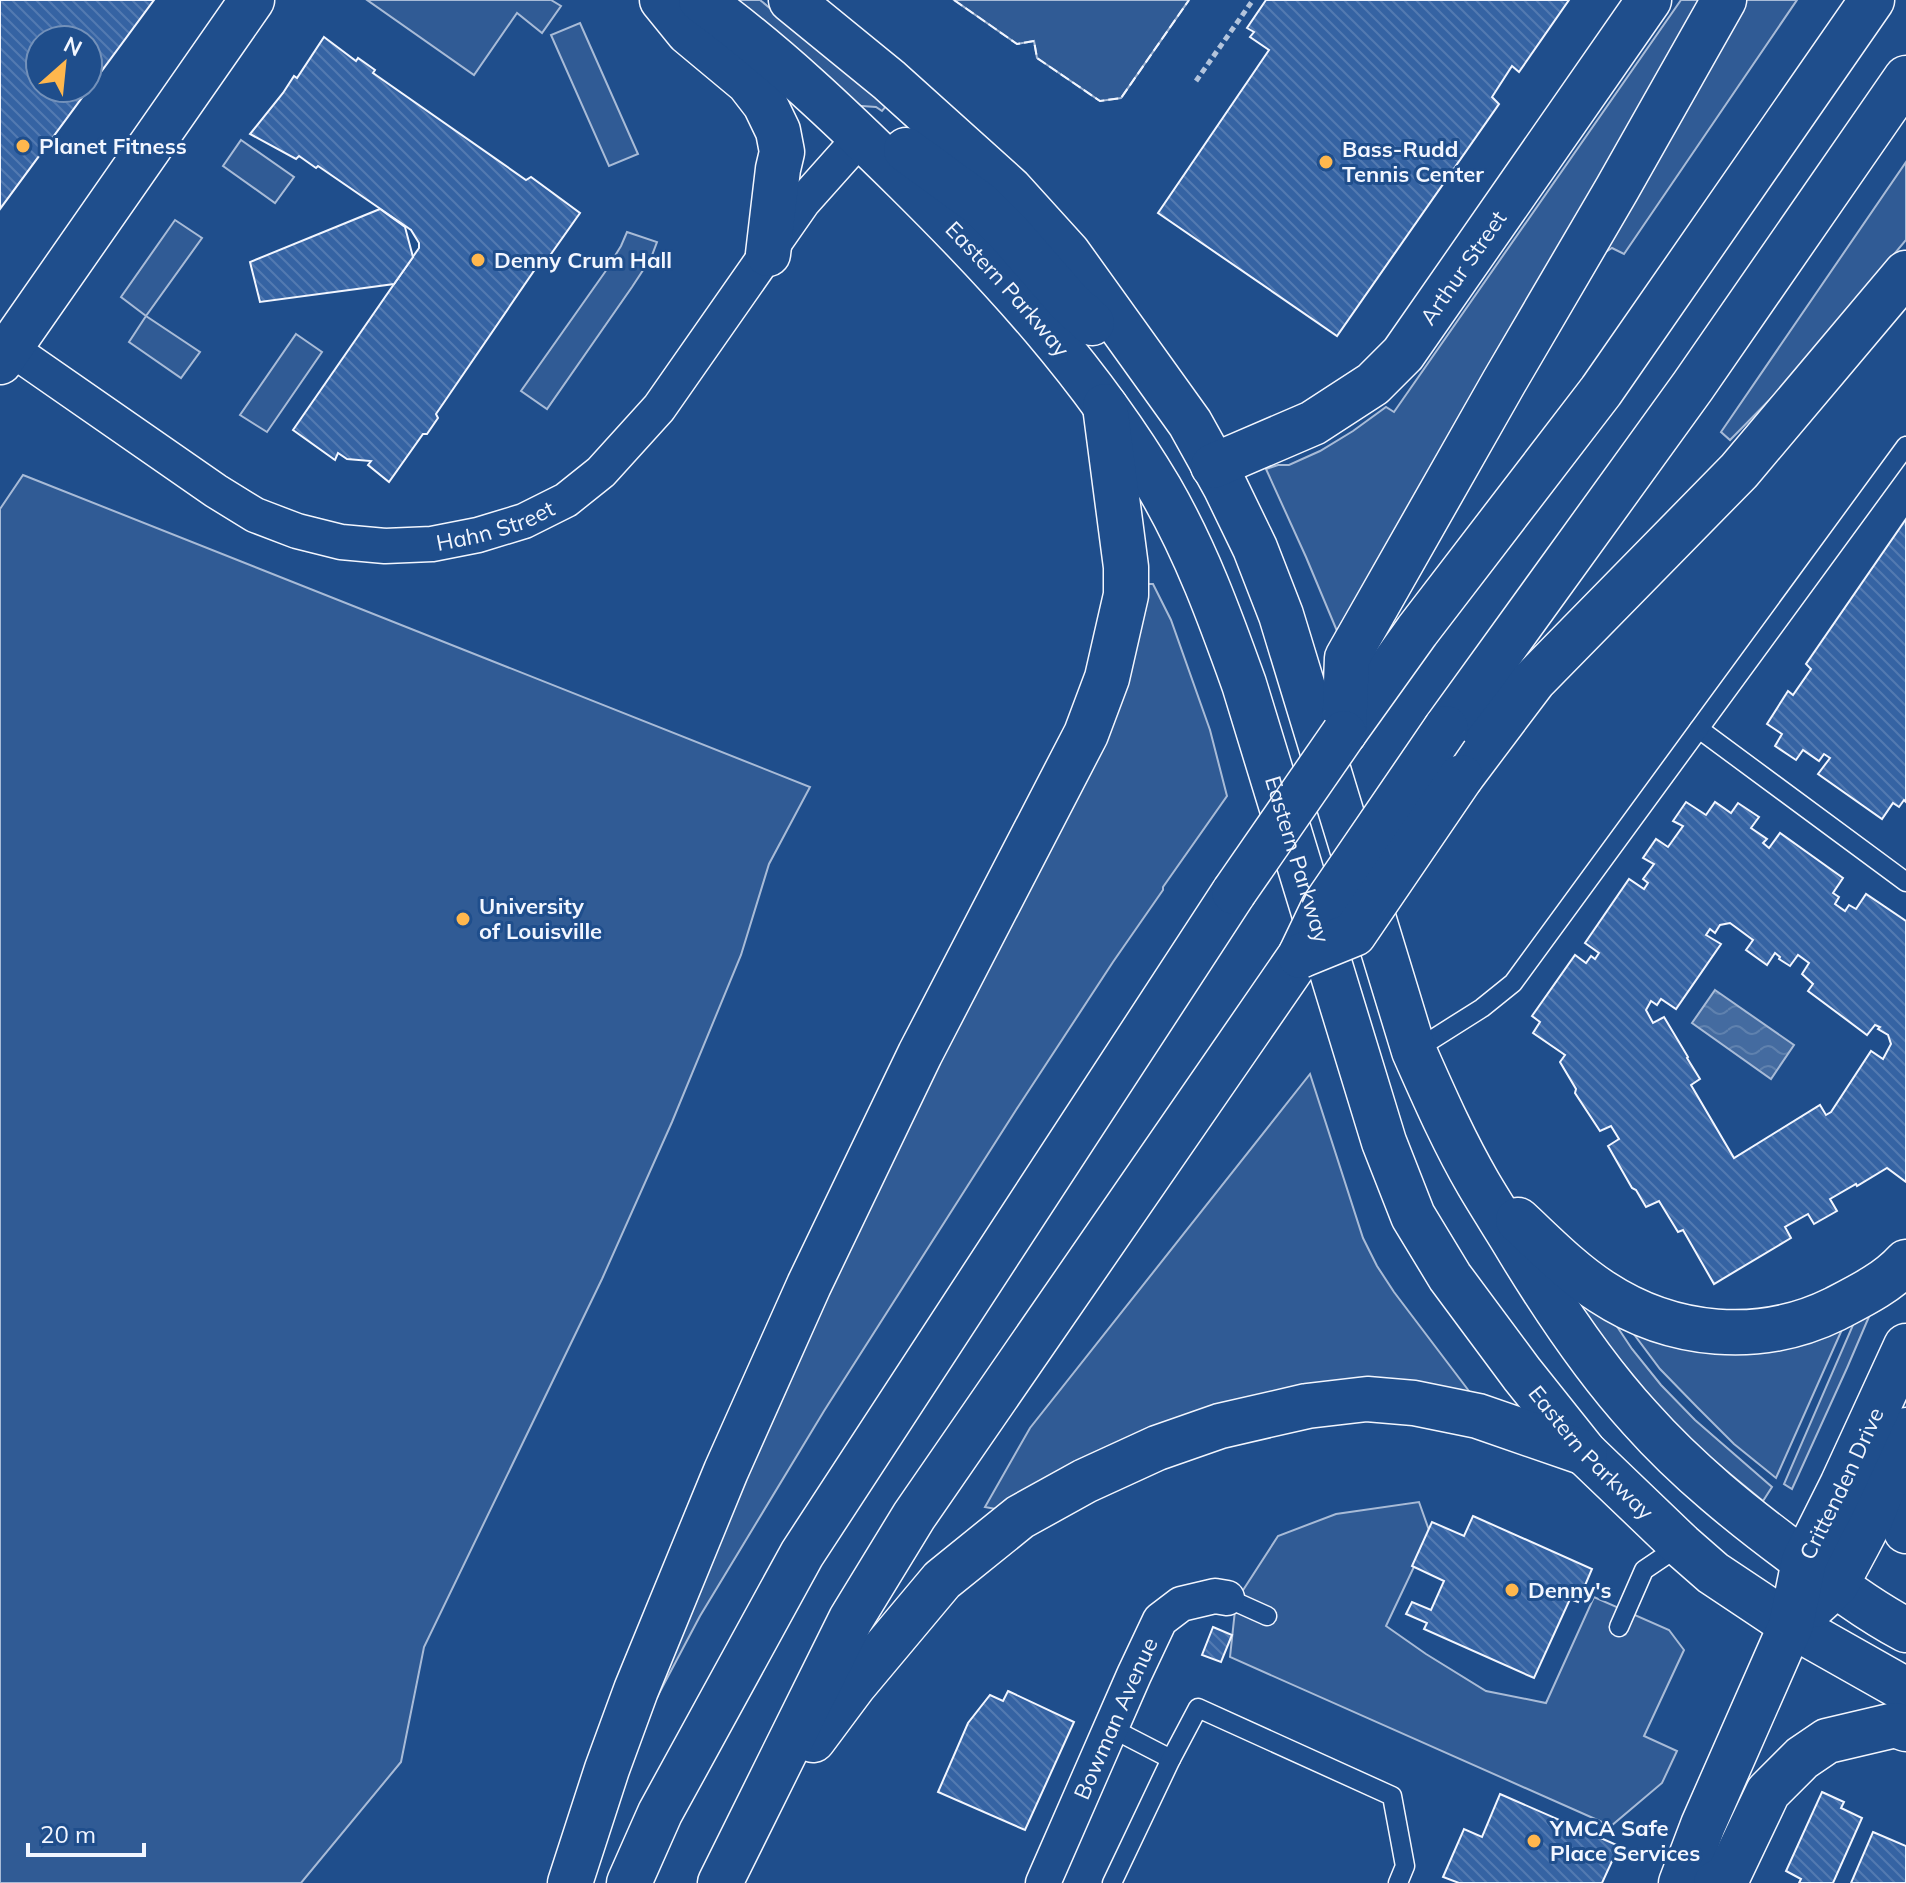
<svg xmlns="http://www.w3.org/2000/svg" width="1906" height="1883" viewBox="0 0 1906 1883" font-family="Mulish,sans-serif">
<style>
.built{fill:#305b95;stroke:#a8bbd7;stroke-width:2}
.water{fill:url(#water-waves);stroke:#a8bbd7;stroke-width:2}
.building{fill:url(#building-back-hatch);stroke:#f2f6ff;stroke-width:2;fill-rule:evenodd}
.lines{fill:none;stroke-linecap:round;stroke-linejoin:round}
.lane-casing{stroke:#f2f6ff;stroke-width:21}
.street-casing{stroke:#f2f6ff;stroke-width:37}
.secondary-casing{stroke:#f2f6ff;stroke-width:47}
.primary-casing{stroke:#f2f6ff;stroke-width:47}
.highway-casing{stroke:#f2f6ff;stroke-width:47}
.path{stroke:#b3c4dc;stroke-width:5;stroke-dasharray:6 4;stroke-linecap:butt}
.lane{stroke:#1f4e8c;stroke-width:18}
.street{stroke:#1f4e8c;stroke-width:34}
.secondary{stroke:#1f4e8c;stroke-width:44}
.primary{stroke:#1f4e8c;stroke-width:44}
.highway{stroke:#1f4e8c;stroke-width:44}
.highway-bridge-casing{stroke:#f2f6ff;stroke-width:47;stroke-linecap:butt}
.highway-bridge{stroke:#1f4e8c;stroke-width:44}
.fence{stroke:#f2f6ff;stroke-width:2;stroke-dasharray:10 4;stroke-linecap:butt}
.poi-dot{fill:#ffb74d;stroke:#1f4e8c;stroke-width:3}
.labels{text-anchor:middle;stroke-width:6;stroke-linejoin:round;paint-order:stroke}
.poi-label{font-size:22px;font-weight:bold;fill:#f2f6ff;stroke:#1f4e8c;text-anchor:start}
.street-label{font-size:22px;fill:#f2f6ff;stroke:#1f4e8c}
</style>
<defs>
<pattern id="water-waves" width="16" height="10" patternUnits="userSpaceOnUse" patternTransform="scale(2)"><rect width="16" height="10" fill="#446ba0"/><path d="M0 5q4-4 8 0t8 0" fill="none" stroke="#5f81ae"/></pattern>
<pattern id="building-back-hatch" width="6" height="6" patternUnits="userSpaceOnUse" patternTransform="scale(2)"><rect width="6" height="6" fill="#3563a3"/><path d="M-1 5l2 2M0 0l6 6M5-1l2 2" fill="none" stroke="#537ab1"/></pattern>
</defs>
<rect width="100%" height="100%" fill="#1f4e8c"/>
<g class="built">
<path d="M367,0H551L561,6L542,33L517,13L474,75Z"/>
<path d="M726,0H760L887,105L882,111L876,107L848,105Z"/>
<path d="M954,0H1189L1121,98L1100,101L1037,58L1034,41L1017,44Z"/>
<path d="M1681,0H1703L1597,190L1337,631L1306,557L1266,469L1278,465H1289L1320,451L1353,431L1386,407L1394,412Z"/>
<path d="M1743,0H1797L1624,254L1612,248L1601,255Z"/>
<path d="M580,23L638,154L609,166L551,35Z"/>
<path d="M241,140L294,177L275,203L223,166Z"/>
<path d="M1906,162V240L1784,385L1730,440L1721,432Z"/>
<path d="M175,220L202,238L146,316L200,352L181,378L129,342L146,316L121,297Z"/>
<path d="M627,232L657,242L651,258L632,287L547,409L521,391L605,272L621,246Z"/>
<path d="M296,334L322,352L267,432L240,415Z"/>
<path d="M23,475L810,787L769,864L741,955L672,1122L602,1279L424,1647L401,1762L301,1883H0V509Z"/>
<path d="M1145,584H1153L1171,620L1210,730L1227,796L1163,887V890L1113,962L1016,1110L824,1411L700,1616L646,1718L692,1590Z"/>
<path d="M1310,1074L1363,1238L1377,1266L1394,1292L1472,1395L1439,1387L1001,1510L985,1507L1030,1428Z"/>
<path d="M1577,1297L1612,1319L1632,1349L1661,1385L1695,1420L1772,1487L1763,1501L1707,1455L1682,1433L1659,1407L1616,1355L1575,1301Z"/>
<path d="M1871,1312L1847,1368L1792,1489L1784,1484L1856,1318Z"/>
<path d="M1844,1325L1776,1478L1734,1444L1697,1407L1660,1369L1630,1329Z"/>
<path d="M1419,1502L1430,1533L1386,1626L1426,1654L1486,1691L1546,1703L1594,1597L1669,1630L1684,1650L1644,1736L1677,1751L1662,1783L1611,1826L1230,1657L1236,1601L1278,1536L1336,1514Z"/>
</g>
<path class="water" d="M1715,990L1794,1045L1771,1079L1692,1023Z"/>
<g class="building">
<path d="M0,0H154L0,209ZM40,40H88V88H40Z"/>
<path d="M1266,0H1569L1519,72L1512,66L1492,97L1499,104L1337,336L1158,213L1269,50L1250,37L1254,32L1247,28Z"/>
<path d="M324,37L356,61L358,58L375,70L373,73L526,180L531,177L580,213L544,264L538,265L436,414L438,418L427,434H423L389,482L368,465L371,461L347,459L338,453L335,460L293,430L419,248V243L411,230L318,166L316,168L299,156L296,159L250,134L283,93L294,76L297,78Z"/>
<path d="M380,209L405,227L413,257L394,284L260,302L250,262Z"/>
<path d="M1906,519V802L1904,800L1899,807L1893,803L1882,819L1818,774L1830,758L1824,754L1819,761L1803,750L1796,760L1775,746L1782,734L1767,724L1788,691L1793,695L1811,669L1806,664Z"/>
<path d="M1686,802L1706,815L1715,802L1731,813L1738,803L1759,817L1751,828L1767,839L1763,843L1769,848L1780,833L1843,878L1833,893L1839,897L1835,904L1845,911L1849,905L1856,909L1866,894L1906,921V1182L1887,1168L1857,1186L1856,1184L1830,1199L1837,1211L1814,1224L1808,1214L1785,1227L1791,1238L1714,1284L1683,1230L1678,1232L1659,1201L1646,1207L1636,1190L1632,1188L1608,1146L1619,1139L1611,1126L1600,1131L1575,1093L1576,1089L1560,1062L1565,1055L1533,1033L1540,1022L1532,1016L1575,955L1586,963L1591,956L1595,959L1599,953L1585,943L1629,879L1644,889L1648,883L1643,879L1654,864L1643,858L1656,839L1668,847L1683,826L1673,821ZM1730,923L1753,940L1746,950L1767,965L1775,953L1780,957L1779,959L1790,966L1798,955L1809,963L1802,974L1813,984L1808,991L1867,1035L1875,1025L1880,1027L1878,1029L1888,1035L1891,1044L1883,1059L1871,1051L1831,1112L1826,1115L1820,1105L1734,1158L1691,1085L1700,1079L1687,1058L1688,1057L1664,1017L1653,1023L1646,1010L1651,1001L1657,1005L1661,999L1676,1009L1721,944L1706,935L1710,929L1715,933L1720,925Z"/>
<path d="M1473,1516L1592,1569L1578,1602L1570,1599L1534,1678L1424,1629L1427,1623L1406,1614L1412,1602L1431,1610L1444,1581L1412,1566L1432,1522L1464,1536Z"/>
<path d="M1213,1627L1232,1635L1221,1662L1202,1655Z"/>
<path d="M1008,1691L1074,1722L1025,1830L938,1792L968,1723L990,1695L1003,1701Z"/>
<path d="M1822,1792L1844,1802L1841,1808L1862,1818L1833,1883H1799L1801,1879L1786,1871Z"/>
<path d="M1500,1794L1619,1846L1602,1883H1459L1443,1877L1464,1829L1482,1837Z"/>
<path d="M1873,1832L1906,1846V1883H1851Z"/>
</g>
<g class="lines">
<defs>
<g id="lane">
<path d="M1699,729L1906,882"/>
<path d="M1414,1051L1482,1008L1513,983L1906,446"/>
<path d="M1227,1598L1267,1616"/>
<path d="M1619,1627L1644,1570L1681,1545"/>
<path d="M1111,1728L1171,1759"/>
<path d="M1112,1883L1171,1759L1198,1708L1392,1796L1405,1866L1398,1883"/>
</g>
<g id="street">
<path id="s1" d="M10,348L216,491L255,515L297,531L341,542L385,546L432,544L478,535L524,521L566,500L601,472L659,408L803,202L861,137"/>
<path id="s2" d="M1043,1883L1134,1675L1160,1620L1181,1604L1215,1596L1227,1598"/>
</g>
<path id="secondary" d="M0,362L252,0"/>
<g id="primary">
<path d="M662,0L688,32L748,82L765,104L778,131L782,152L778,169L768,254"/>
<path id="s3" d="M701,0C775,54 841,117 906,181C1001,275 1092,374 1160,489C1196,551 1220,617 1244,684L1384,1142L1413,1216L1450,1277L1522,1374L1585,1453L1681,1545L1713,1573L1791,1625L1906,1690"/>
<path d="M791,0L889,80L1010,189L1068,253L1190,423L1225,486L1255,548L1281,615L1414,1051C1434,1096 1453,1140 1478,1183C1492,1207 1508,1231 1522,1255C1557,1312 1595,1369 1640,1418C1687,1471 1743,1516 1800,1558C1834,1584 1868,1610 1906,1630"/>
<path d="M906,150L980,204L1009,233L1069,302L1092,323"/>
<path id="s4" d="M1213,466L1313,423L1373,384L1403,354L1649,0"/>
<path d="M1518,1220C1545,1245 1571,1272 1602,1292C1672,1338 1760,1346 1835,1309C1860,1296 1887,1283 1906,1262"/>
<path d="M1905,1462L1902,1513L1906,1531"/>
<path d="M1814,1605L1836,1585L1858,1544L1869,1523L1906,1430"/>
<path id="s5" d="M1681,1883L1703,1825L1791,1625L1804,1561L1842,1485L1906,1346"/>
<path d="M1716,1883L1728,1876L1768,1792L1802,1758L1827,1741L1895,1725L1906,1729"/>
</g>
<g id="highway">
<path d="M1446,728L1693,386L1906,78"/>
<path d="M1344,733L1417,631L1601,391L1872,0"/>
<path d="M1344,733L1347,658L1504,382L1617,189L1724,0"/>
<path d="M1461,777L1534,680L1739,471L1906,273"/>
<path d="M813,1740L854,1685L942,1580L1020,1517L1085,1481L1157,1448L1220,1426L1307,1406L1367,1399L1414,1403L1478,1416L1585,1453"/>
<path d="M570,1883L607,1769L636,1690L726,1471L809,1285L920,1054L1086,734L1107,678L1126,595V567L1105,406"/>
<path d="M629,1883L660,1813L802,1554L1234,892"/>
<path d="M720,1883L851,1619L914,1516L1300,956"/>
</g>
</defs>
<use href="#lane" class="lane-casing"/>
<use href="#street" class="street-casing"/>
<use href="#secondary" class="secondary-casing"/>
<use href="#primary" class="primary-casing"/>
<use href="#highway" class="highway-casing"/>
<path class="path" d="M1196,81L1253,0"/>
<use href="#lane" class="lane"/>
<use href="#street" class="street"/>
<use href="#secondary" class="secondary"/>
<use href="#primary" class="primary"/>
<use href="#highway" class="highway"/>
<defs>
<g id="highway-bridge">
<path d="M1234,892L1344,733"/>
<path d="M1300,956L1323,908L1446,728"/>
<path d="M1300,956L1354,934L1461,777"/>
</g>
</defs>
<use href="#highway-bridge" class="highway-bridge-casing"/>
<use href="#highway-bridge" class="highway-bridge"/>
<path class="fence" d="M954,0L1017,44L1034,41L1037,58L1100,101L1121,98L1189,0"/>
</g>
<g class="poi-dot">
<circle cx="23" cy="146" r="8"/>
<circle cx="1326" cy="162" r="8"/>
<circle cx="478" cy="260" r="8"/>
<circle cx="463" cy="919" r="8"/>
<circle cx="1512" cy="1590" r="8"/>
<circle cx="1534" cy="1841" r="8"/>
</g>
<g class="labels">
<g class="poi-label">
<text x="39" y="154">Planet Fitness</text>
<text x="1342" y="157">Bass-Rudd<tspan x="1342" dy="25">Tennis Center</tspan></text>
<text x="494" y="268">Denny Crum Hall</text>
<text x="479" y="914">University<tspan x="479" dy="25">of Louisville</tspan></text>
<text x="1528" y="1598">Denny's</text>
<text x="1550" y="1836">YMCA Safe<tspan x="1550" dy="25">Place Services</tspan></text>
</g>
<g class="street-label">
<text dy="8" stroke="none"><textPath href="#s4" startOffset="328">Arthur Street</textPath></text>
<text dy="8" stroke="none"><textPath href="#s3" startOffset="422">Eastern Parkway</textPath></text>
<text dy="8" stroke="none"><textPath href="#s1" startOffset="544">Hahn Street</textPath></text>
<text dy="8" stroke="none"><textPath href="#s3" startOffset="1070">Eastern Parkway</textPath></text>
<text dy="8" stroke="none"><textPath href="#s3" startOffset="1742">Eastern Parkway</textPath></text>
<text dy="8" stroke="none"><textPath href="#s5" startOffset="432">Crittenden Drive</textPath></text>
<text dy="8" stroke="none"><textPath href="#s2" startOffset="180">Bowman Avenue</textPath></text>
</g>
</g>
<g transform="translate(64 64) rotate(27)"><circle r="38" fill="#1f4e8c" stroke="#7391ba" stroke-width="2"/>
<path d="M0-6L14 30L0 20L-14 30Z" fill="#ffb74d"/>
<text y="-12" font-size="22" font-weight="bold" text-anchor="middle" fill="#f2f6ff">N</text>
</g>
<path d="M28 1843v12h116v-12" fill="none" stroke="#f2f6ff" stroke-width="4"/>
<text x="40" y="1843" font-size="24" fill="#f2f6ff" stroke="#1f4e8c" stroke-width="6" paint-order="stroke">20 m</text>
</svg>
